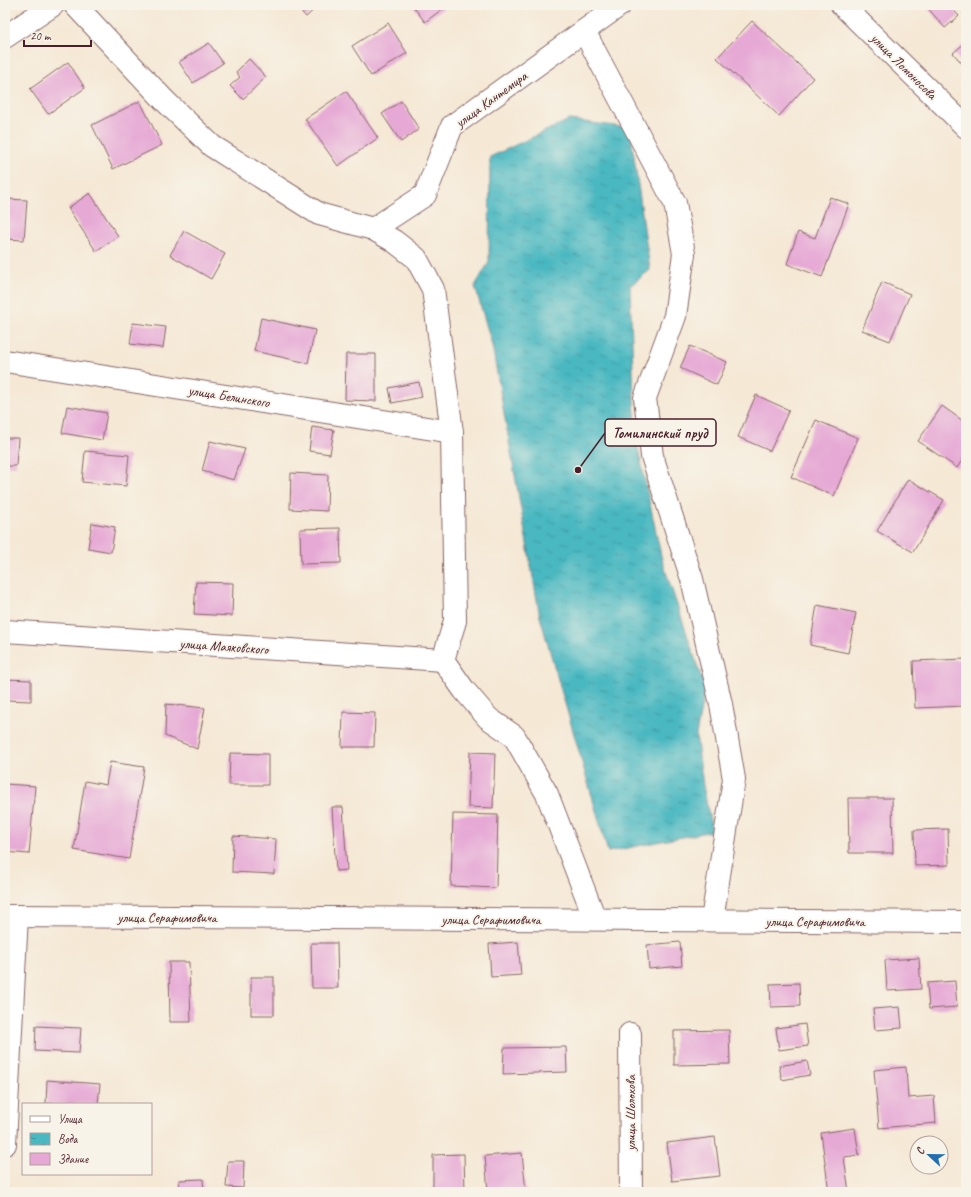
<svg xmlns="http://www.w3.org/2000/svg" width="971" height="1197" viewBox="0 0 971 1197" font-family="Caveat,sans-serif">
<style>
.water{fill:url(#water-ripples);stroke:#4a6c76}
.building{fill:#e6a9d5}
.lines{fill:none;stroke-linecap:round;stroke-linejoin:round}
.street-casing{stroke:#866566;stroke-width:24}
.secondary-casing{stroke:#866566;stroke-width:24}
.street{stroke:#fff;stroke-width:22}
.secondary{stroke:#fff;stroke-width:22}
.labels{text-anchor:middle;stroke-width:3.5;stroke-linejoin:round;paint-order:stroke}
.street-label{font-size:14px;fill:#4a1f2b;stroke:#f7f3e8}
.leader{fill:none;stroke:#4a1f2b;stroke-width:1.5}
.callout-dot{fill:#4a1f2b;stroke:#f7f3e8;stroke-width:1.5}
.callout{fill:#f7f3e8;stroke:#4a1f2b;stroke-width:1.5}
.callout-label{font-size:15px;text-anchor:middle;font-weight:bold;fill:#4a1f2b}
</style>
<defs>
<pattern id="water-ripples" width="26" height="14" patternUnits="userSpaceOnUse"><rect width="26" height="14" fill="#49b8c1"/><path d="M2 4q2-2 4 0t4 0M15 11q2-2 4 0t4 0" fill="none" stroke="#3f959d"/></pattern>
</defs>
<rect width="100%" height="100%" fill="#f7f3e8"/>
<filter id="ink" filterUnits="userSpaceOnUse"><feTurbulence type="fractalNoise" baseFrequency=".025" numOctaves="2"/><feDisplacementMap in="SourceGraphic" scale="8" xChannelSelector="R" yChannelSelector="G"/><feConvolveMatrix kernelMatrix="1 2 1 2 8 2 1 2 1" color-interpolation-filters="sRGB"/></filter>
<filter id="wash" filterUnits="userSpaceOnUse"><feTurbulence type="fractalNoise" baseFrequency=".012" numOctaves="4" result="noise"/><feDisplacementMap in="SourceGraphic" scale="16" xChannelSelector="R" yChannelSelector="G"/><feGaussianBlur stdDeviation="0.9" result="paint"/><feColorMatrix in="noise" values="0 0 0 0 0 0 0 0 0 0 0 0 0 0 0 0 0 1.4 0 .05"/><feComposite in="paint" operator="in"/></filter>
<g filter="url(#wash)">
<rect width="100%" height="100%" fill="#f5e8d5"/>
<path class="water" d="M569,120L630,128L650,270L630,286L634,400L638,448L662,560L705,688L696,735L703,785L712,831L608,852L540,617L492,345L475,286L489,262L490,157Z"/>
<g id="blocks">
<g class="building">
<path d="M295,5H319L306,17Z"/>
<path d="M412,5H444L445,7L425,22Z"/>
<path d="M925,5H949L959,16L945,28Z"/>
<path d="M752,21L813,78L779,116L717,58Z"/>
<path d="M388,23L407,53L371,76L352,46Z"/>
<path d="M966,42V68L953,53Z"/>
<path d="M209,43L223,63L193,83L179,62Z"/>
<path d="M249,59L266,77L243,99L230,86L240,77L236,72Z"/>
<path d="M68,62L85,88L48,114L30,89Z"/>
<path d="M346,91L378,138L338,166L305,119Z"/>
<path d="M140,101L162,145L113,169L92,125Z"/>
<path d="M401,101L419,129L401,142L382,114Z"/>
<path d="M90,193L118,236L96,251L68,208Z"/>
<path d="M830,197L849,204L822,277L787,264L798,232L815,238Z"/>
<path d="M5,199L27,200L24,240L5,239Z"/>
<path d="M184,231L225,254L211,279L170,255Z"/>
<path d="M882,282L910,294L890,341L862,330Z"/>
<path d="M261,318L315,330L308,363L254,351Z"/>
<path d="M133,323L166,327L163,348L130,344Z"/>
<path d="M690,346L727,362L717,385L680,368Z"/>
<path d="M346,354H376V401L345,400Z"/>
<path d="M419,382L422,397L392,403L389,388Z"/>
<path d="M756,395L789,410L770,451L738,437Z"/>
<path d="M67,406L107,413L102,440L62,433Z"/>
<path d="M942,406L966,423V454L957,468L918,441Z"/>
<path d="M816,420L858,438L834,496L791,477Z"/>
<path d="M312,427L334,430L330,454L309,451Z"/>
<path d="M5,438H18L16,466H5Z"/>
<path d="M210,441L245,449L234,480L202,471Z"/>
<path d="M85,451L129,455L126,486L82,482Z"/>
<path d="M291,473L328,475L327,511L290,509Z"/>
<path d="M908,479L944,500L913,552L877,531Z"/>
<path d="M92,523L115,527L111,552L88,548Z"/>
<path d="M340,528L341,563L301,564L300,529Z"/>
<path d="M196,582L233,583L232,616L194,614Z"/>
<path d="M817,605L856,613L848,653L810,645Z"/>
<path d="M966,659V706L915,708L913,661Z"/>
<path d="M5,679L31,680V701L5,700Z"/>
<path d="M166,704L205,708L197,749L165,736Z"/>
<path d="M343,712L375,713L374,747H342Z"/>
<path d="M470,752L495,753L493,808L468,807Z"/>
<path d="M230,753L268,754V785H229Z"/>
<path d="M110,762L144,767L129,859L74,850L85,781L106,785Z"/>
<path d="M5,784L35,786L29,854L5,852Z"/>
<path d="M848,798H892L893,853H849Z"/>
<path d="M332,807H343L347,870L336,871Z"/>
<path d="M453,814L498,815L496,888L451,886Z"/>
<path d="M948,829L949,865L915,866L914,830Z"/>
<path d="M233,836L276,839L274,874L232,872Z"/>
<path d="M518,942L521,975L491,977L489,944Z"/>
<path d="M680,942L682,966L649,969L647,945Z"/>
<path d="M311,943H337L338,988H312Z"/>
<path d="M919,958L921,989L887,991L885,960Z"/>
<path d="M169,962H189L191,1022H170Z"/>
<rect x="251" y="977" width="23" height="38"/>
<path d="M955,981L957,1007L929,1009L927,983Z"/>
<path d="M799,983L800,1006L771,1007L770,984Z"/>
<path d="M900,1007L902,1028L875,1030L873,1009Z"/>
<path d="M805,1024L808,1046L779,1050L776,1028Z"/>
<path d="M36,1026L81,1028L79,1053L35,1051Z"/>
<path d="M729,1030L730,1064L674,1065V1031Z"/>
<path d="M566,1047L567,1072L503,1074L504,1048Z"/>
<path d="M807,1061L810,1075L782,1080L779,1066Z"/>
<path d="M906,1067L908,1098L934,1096L936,1123L879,1128L874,1070Z"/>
<path d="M47,1080L100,1084L98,1104H46Z"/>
<path d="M855,1128L859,1155L844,1157L849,1192H829L821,1133Z"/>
<path d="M715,1137L720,1176L672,1181L667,1143Z"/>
<path d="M522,1153L526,1192H488L485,1156Z"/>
<path d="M464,1154L465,1192H433V1155Z"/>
<path d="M228,1161H244L243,1188L226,1187Z"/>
<path d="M203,1179L204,1192H180L179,1180Z"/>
</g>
</g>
</g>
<g filter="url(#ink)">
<use href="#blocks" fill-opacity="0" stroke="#866566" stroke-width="1"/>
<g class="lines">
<defs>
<g id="street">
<path d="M75,5L165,101L212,146L319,214L373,229L394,241L416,258L433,289L452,432L455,621L443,660"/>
<path d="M584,31L675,203L684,254L675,316L645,398L652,456L692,579L721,704L734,779L712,920"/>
<path d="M5,37L53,5"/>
<path d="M373,229L425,195L452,126L620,5"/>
<path d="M5,361L452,432"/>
<path d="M5,631L443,660"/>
<path d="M443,660L464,690L488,718L514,736L547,794L595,919"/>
<path d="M5,916L966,922"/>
<path d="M630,1034L631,1192"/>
<path d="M5,1144L17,916"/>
</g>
<path id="secondary" d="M842,5L966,127"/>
</defs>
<use href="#street" class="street-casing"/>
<use href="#secondary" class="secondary-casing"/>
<use href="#street" class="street"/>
<use href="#secondary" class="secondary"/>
</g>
</g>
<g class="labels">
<g class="street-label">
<text transform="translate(904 66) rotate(45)" y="5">улица Ломоносова</text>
<text transform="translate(491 99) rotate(-36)" y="5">улица Кантемира</text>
<text transform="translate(229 396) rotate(9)" y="5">улица Белинского</text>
<text transform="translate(224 646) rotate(4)" y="5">улица Маяковского</text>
<text x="167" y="922">улица Серафимовича</text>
<text x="491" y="924">улица Серафимовича</text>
<text x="815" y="926">улица Серафимовича</text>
<text transform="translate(630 1113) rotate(-90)" y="5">улица Шолохова</text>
</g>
</g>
<path class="leader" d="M578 470L605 433"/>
<circle class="callout-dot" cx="578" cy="470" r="4"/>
<rect class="callout" x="605" y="419" width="111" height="27" rx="4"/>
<g class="callout-label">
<text x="660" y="438">Томилинский пруд</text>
</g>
<rect width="971" height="1197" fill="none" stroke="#f7f3e8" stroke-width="20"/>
<rect x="22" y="1103" width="130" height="72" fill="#f7f3e8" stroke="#b29e9c"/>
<rect x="30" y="1116" width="20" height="6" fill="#ffffff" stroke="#b29e9c"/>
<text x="58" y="1123" font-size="12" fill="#4a1f2b">Улица</text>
<rect x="30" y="1133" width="20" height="12" fill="url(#water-ripples)" stroke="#b29e9c"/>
<text x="58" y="1143" font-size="12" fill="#4a1f2b">Вода</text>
<rect x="30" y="1153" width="20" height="12" fill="#e6a9d5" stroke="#b29e9c"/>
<text x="58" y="1163" font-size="12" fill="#4a1f2b">Здание</text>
<g transform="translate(929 1155) rotate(292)"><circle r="19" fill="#f7f3e8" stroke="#b29e9c"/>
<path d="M0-3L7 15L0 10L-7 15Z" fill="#1f6fb2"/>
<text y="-6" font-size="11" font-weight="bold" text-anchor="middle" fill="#4a1f2b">С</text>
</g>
<path d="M24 40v6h67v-6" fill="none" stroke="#4a1f2b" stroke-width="2"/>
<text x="30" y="40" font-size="12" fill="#4a1f2b" stroke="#f7f3e8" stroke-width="3" paint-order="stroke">20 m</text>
</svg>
